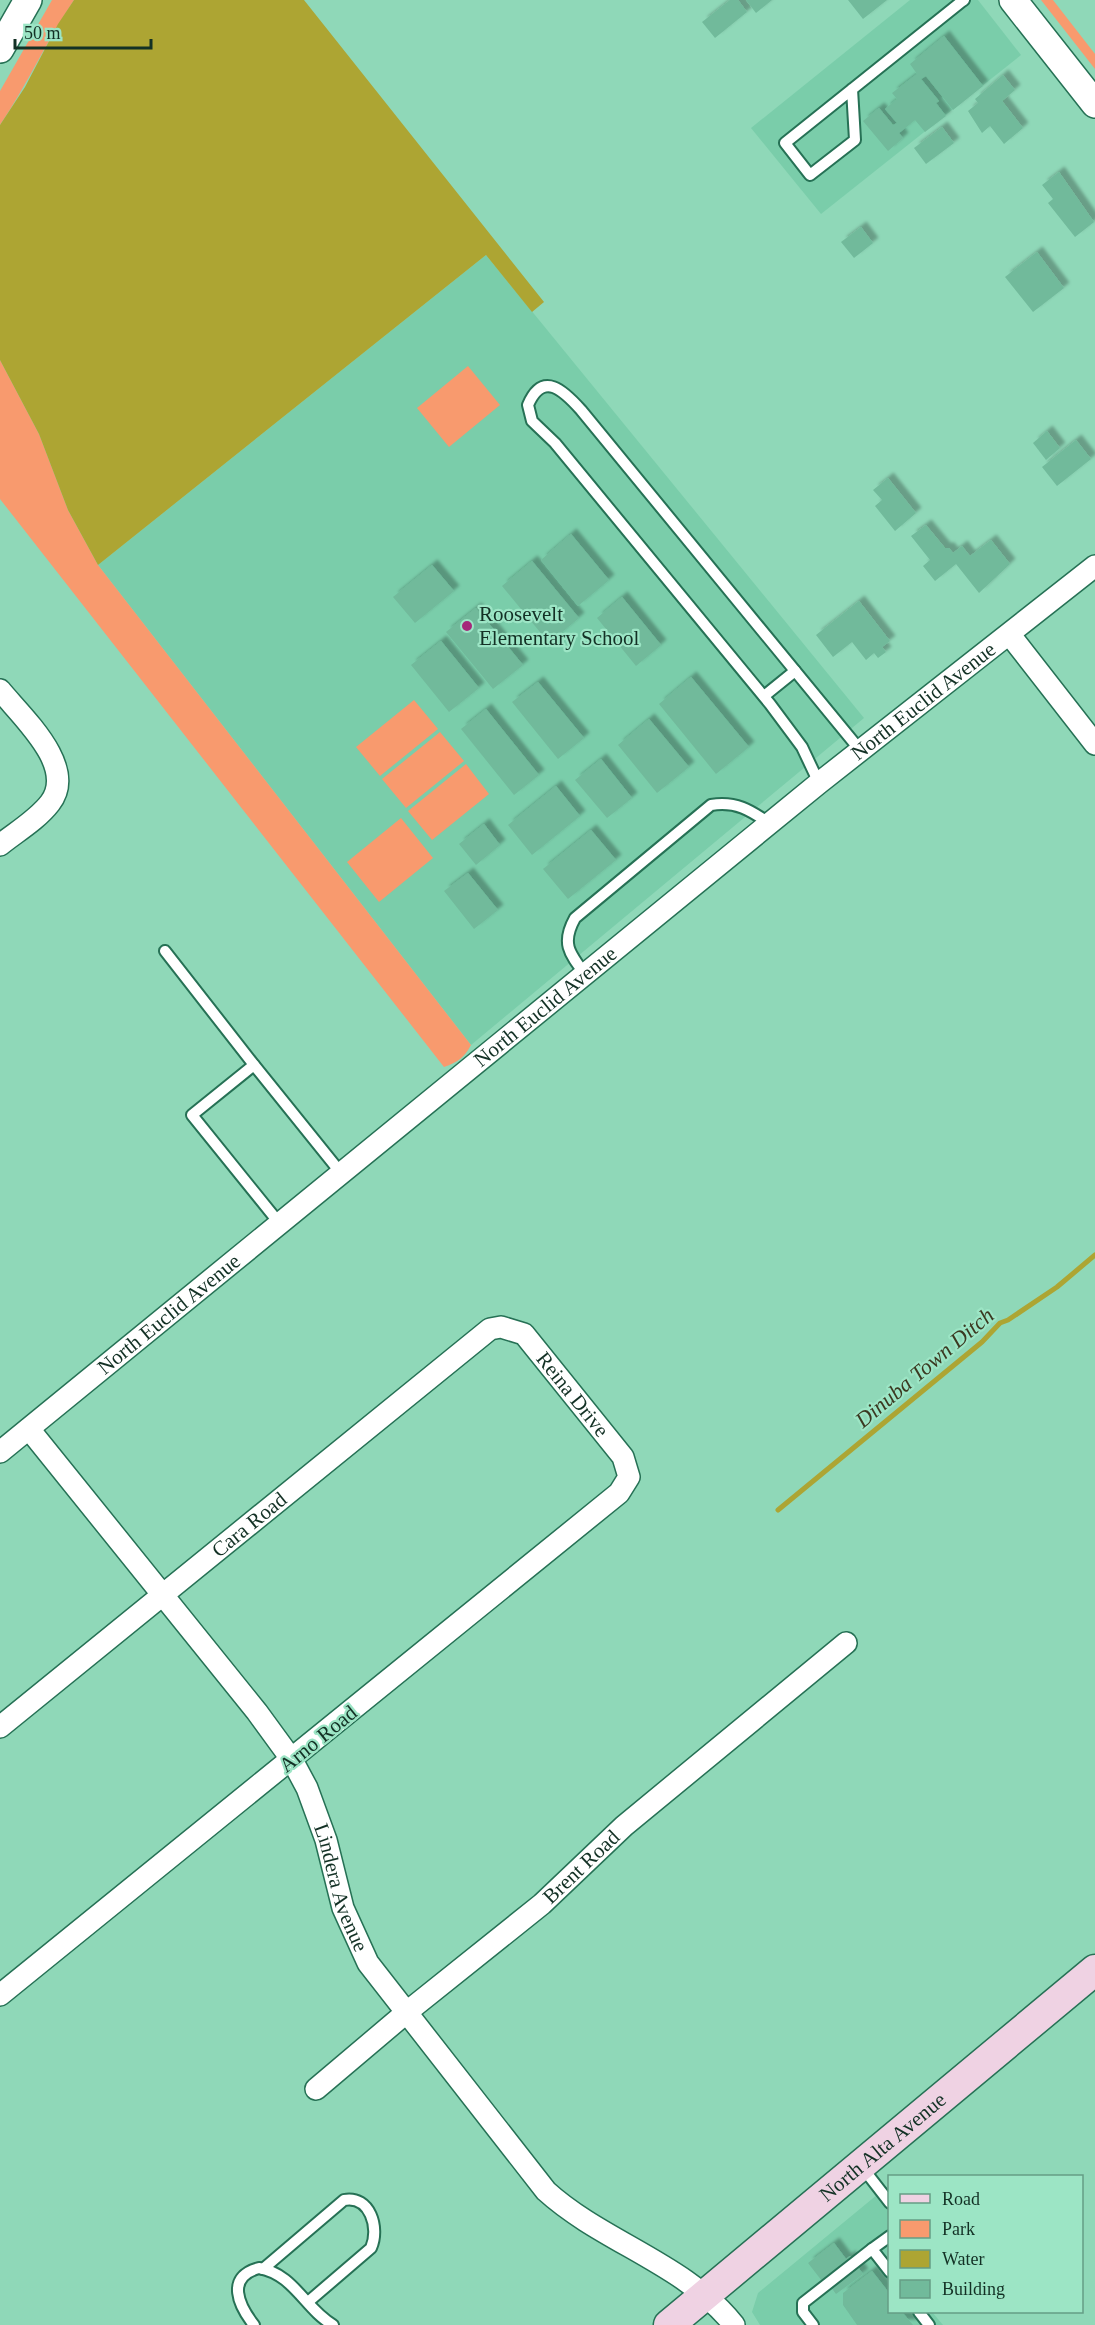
<svg xmlns="http://www.w3.org/2000/svg" width="1095" height="2325" viewBox="0 0 1095 2325" font-family="'Times New Roman',serif">
<style>
.built{fill:#7acdaa}
.green{fill:#f89a6e}
.water{fill:#ada533}
.lines{fill:none;stroke-linecap:round;stroke-linejoin:round}
.stream{stroke:#ada533;stroke-width:5}
.building{fill:#71ba9b;filter:url(#shadow)}
.service-casing{stroke:#267155;stroke-width:14}
.minor-casing{stroke:#267155;stroke-width:24}
.tertiary-casing{stroke:#267155;stroke-width:30}
.secondary-casing{stroke:#267155;stroke-width:33}
.service{stroke:#fff;stroke-width:10}
.minor{stroke:#fff;stroke-width:21}
.tertiary{stroke:#fff;stroke-width:27}
.secondary{stroke:#efd2e3;stroke-width:30}
.poi-dot{fill:#a5287a;stroke:#9ce5c5;stroke-width:2}
.labels{text-anchor:middle;stroke-width:4.5;stroke-linejoin:round;paint-order:stroke}
.poi-label{font-size:21px;fill:#133125;stroke:#9ce5c5;text-anchor:start}
.street-label{font-size:21px;fill:#133125;stroke:#9ce5c5}
.water-label{font-size:22px;font-style:italic;fill:#3b3921;stroke:#9ce5c5}
</style>
<defs>
<filter id="shadow"><feDropShadow dx="5.5" dy="-5.5" stdDeviation="1.5" flood-color="#0004"/></filter>
</defs>
<rect width="100%" height="100%" fill="#8fd8b8"/>
<g class="built">
<path d="M910,0H978L1021,55L821,214L751,128Z"/>
<path d="M486,255L864,718L471,1045L98,565Z"/>
<path d="M889,2185L890,2312H932L943,2325H760L752,2312L758,2293Z"/>
</g>
<g class="green">
<path d="M52,0H74C47,40 27,85 0,125V91Z"/>
<path d="M1041,0H1053L1095,54V69Z"/>
<path d="M0,360L39,434L68,510L98,565L471,1045C464,1058 458,1062 444,1067L0,499Z"/>
<path d="M468,366L500,405L449,447L417,408Z"/>
<path d="M414,700L438,729L380,776L356,747Z"/>
<path d="M440,732L464,761L406,808L382,779Z"/>
<path d="M466,764L489,794L432,840L408,811Z"/>
<path d="M401,818L433,858L379,902L347,862Z"/>
</g>
<path class="water" d="M74,0H304L544,302L532,312L486,255L98,565L68,510L39,434L0,360V125L25,87L58,24Z"/>
<g class="lines">
<path class="stream" d="M778,1510L982,1342L1000,1323L1008,1320L1057,1287L1095,1255"/>
</g>
<g class="building">
<path d="M730,0H738L747,12L715,38L702,22Z"/>
<path d="M746,0H772L756,13Z"/>
<path d="M848,0H887L863,19Z"/>
<path d="M944,36L983,86L953,110L926,76L921,79L939,101L936,103L946,116L925,132L915,120L899,133L903,138L888,151L863,121L879,108L893,125L897,123L885,109L897,99L892,93L917,74L910,64Z"/>
<path d="M1003,75L1015,90L1002,101L1023,128L1004,144L990,126L982,133L968,111L978,103L975,99Z"/>
<path d="M942,127L954,143L926,164L914,148Z"/>
<path d="M1059,172L1094,222L1075,237L1048,203L1053,199L1042,185Z"/>
<path d="M861,227L873,243L854,258L841,242Z"/>
<path d="M1037,252L1064,288L1033,312L1005,277Z"/>
<path d="M1047,431L1060,448L1046,460L1033,443Z"/>
<path d="M1076,440L1091,459L1057,486L1042,467Z"/>
<path d="M888,478L916,513L895,531L875,506L882,500L873,490Z"/>
<path d="M926,525L945,548H949L953,553L962,546L970,556L991,540L1010,564L979,593L956,564L935,581L923,566L930,560L911,536Z"/>
<path d="M571,534L609,580L578,606L541,560Z"/>
<path d="M532,561L579,618L549,643L502,586Z"/>
<path d="M432,565L454,591L415,623L393,597Z"/>
<path d="M622,597L661,645L636,666L597,618Z"/>
<path d="M859,601L890,641L882,647L886,652L878,658L874,653L866,660L852,642L833,657L816,635Z"/>
<path d="M476,608L523,665L493,689L446,632Z"/>
<path d="M441,641L479,688L449,712L411,665Z"/>
<path d="M691,677L749,747L716,774L659,704Z"/>
<path d="M538,682L584,738L558,759L512,702Z"/>
<path d="M486,709L539,775L514,795L461,729Z"/>
<path d="M649,719L689,767L657,793L618,745Z"/>
<path d="M601,759L632,798L607,818L575,780Z"/>
<path d="M556,786L580,816L532,855L508,825Z"/>
<path d="M484,824L500,845L476,865L459,844Z"/>
<path d="M591,830L616,860L568,899L543,869Z"/>
<path d="M468,873L498,910L474,929L444,891Z"/>
<path d="M834,2243L846,2259L850,2256L863,2274L836,2294L825,2279L822,2281L808,2263Z"/>
<path d="M872,2271L890,2294V2312H902L913,2325H857L843,2305V2293Z"/>
</g>
<g class="lines">
<defs>
<g id="service">
<path d="M852,89L855,140L810,175L785,143L961,2L964,0"/>
<path d="M764,696L795,671"/>
<path d="M819,783L802,747L770,704L555,443L532,421L528,405C543,370 564,391 581,410L860,750"/>
<path d="M165,951L254,1065"/>
<path d="M585,974C569,953 561,943 575,918L711,805C736,801 750,810 769,823"/>
<path d="M280,1224L192,1115L254,1065L341,1173"/>
<path d="M862,2167L890,2203"/>
<path d="M890,2236L872,2249L890,2272"/>
<path d="M263,2269L344,2200C370,2195 380,2228 371,2248L308,2302"/>
<path d="M919,2312L929,2325"/>
<path d="M254,2325C239,2306 225,2277 259,2268C294,2274 305,2309 333,2325"/>
<path d="M813,2325L803,2312V2303L872,2249"/>
</g>
<g id="minor">
<path d="M1010,635L1095,744"/>
<path d="M0,690C22,717 78,767 50,803C37,820 16,832 0,845"/>
<path id="s1" d="M29,1429L257,1712L292,1760L307,1788L326,1840L343,1908L368,1963L546,2191C602,2242 686,2264 734,2325"/>
<path id="s2" d="M0,1452L819,783L1095,566"/>
<path id="s3" d="M0,1727L490,1329L501,1327L524,1334L623,1457L629,1477L619,1493L0,1995"/>
<path id="s4" d="M316,2089L407,2012L542,1904L624,1826L846,1643"/>
</g>
<g id="tertiary">
<path d="M1013,0L1095,104"/>
<path d="M0,49L28,0"/>
</g>
<g id="secondary">
<path id="s5" d="M669,2325L1095,1970"/>
</g>
</defs>
<use href="#service" class="service-casing"/>
<use href="#minor" class="minor-casing"/>
<use href="#tertiary" class="tertiary-casing"/>
<use href="#secondary" class="secondary-casing"/>
<use href="#service" class="service"/>
<use href="#minor" class="minor"/>
<use href="#tertiary" class="tertiary"/>
<use href="#secondary" class="secondary"/>
</g>
<circle class="poi-dot" cx="467" cy="626" r="6"/>
<g class="labels">
<g class="poi-label">
<text x="479" y="621">Roosevelt<tspan x="479" dy="24">Elementary School</tspan></text>
</g>
<g class="street-label">
<text dy="7" stroke="none"><textPath href="#s2" startOffset="1190">North Euclid Avenue</textPath></text>
<text dy="7" stroke="none"><textPath href="#s2" startOffset="704">North Euclid Avenue</textPath></text>
<text dy="7" stroke="none"><textPath href="#s2" startOffset="218">North Euclid Avenue</textPath></text>
<text dy="7" stroke="none"><textPath href="#s3" startOffset="744">Reina Drive</textPath></text>
<text dy="7" stroke="none"><textPath href="#s3" startOffset="321">Cara Road</textPath></text>
<text transform="translate(318 1739) rotate(-39)" y="7">Arno Road</text>
<text dy="7" stroke="none"><textPath href="#s4" startOffset="346">Brent Road</textPath></text>
<text dy="7" stroke="none"><textPath href="#s1" startOffset="560">Lindera Avenue</textPath></text>
<text dy="7" stroke="none"><textPath href="#s5" startOffset="278">North Alta Avenue</textPath></text>
</g>
<g class="water-label">
<text transform="translate(924 1367) rotate(-40)" y="8">Dinuba Town Ditch</text>
</g>
</g>
<rect x="888" y="2175" width="195" height="138" fill="#9ce5c5" stroke="#659d85" stroke-width="1.5"/>
<rect x="900" y="2194" width="30" height="9" fill="#efd2e3" stroke="#659d85" stroke-width="1.5"/>
<text x="942" y="2205" font-size="18" fill="#133125">Road</text>
<rect x="900" y="2220" width="30" height="18" fill="#f89a6e" stroke="#659d85" stroke-width="1.5"/>
<text x="942" y="2235" font-size="18" fill="#133125">Park</text>
<rect x="900" y="2250" width="30" height="18" fill="#ada533" stroke="#659d85" stroke-width="1.5"/>
<text x="942" y="2265" font-size="18" fill="#133125">Water</text>
<rect x="900" y="2280" width="30" height="18" fill="#71ba9b" stroke="#659d85" stroke-width="1.5"/>
<text x="942" y="2295" font-size="18" fill="#133125">Building</text>
<path d="M15 39v9h136v-9" fill="none" stroke="#133125" stroke-width="3"/>
<text x="24" y="39" font-size="18" fill="#133125" stroke="#9ce5c5" stroke-width="4.5" paint-order="stroke">50 m</text>
</svg>
